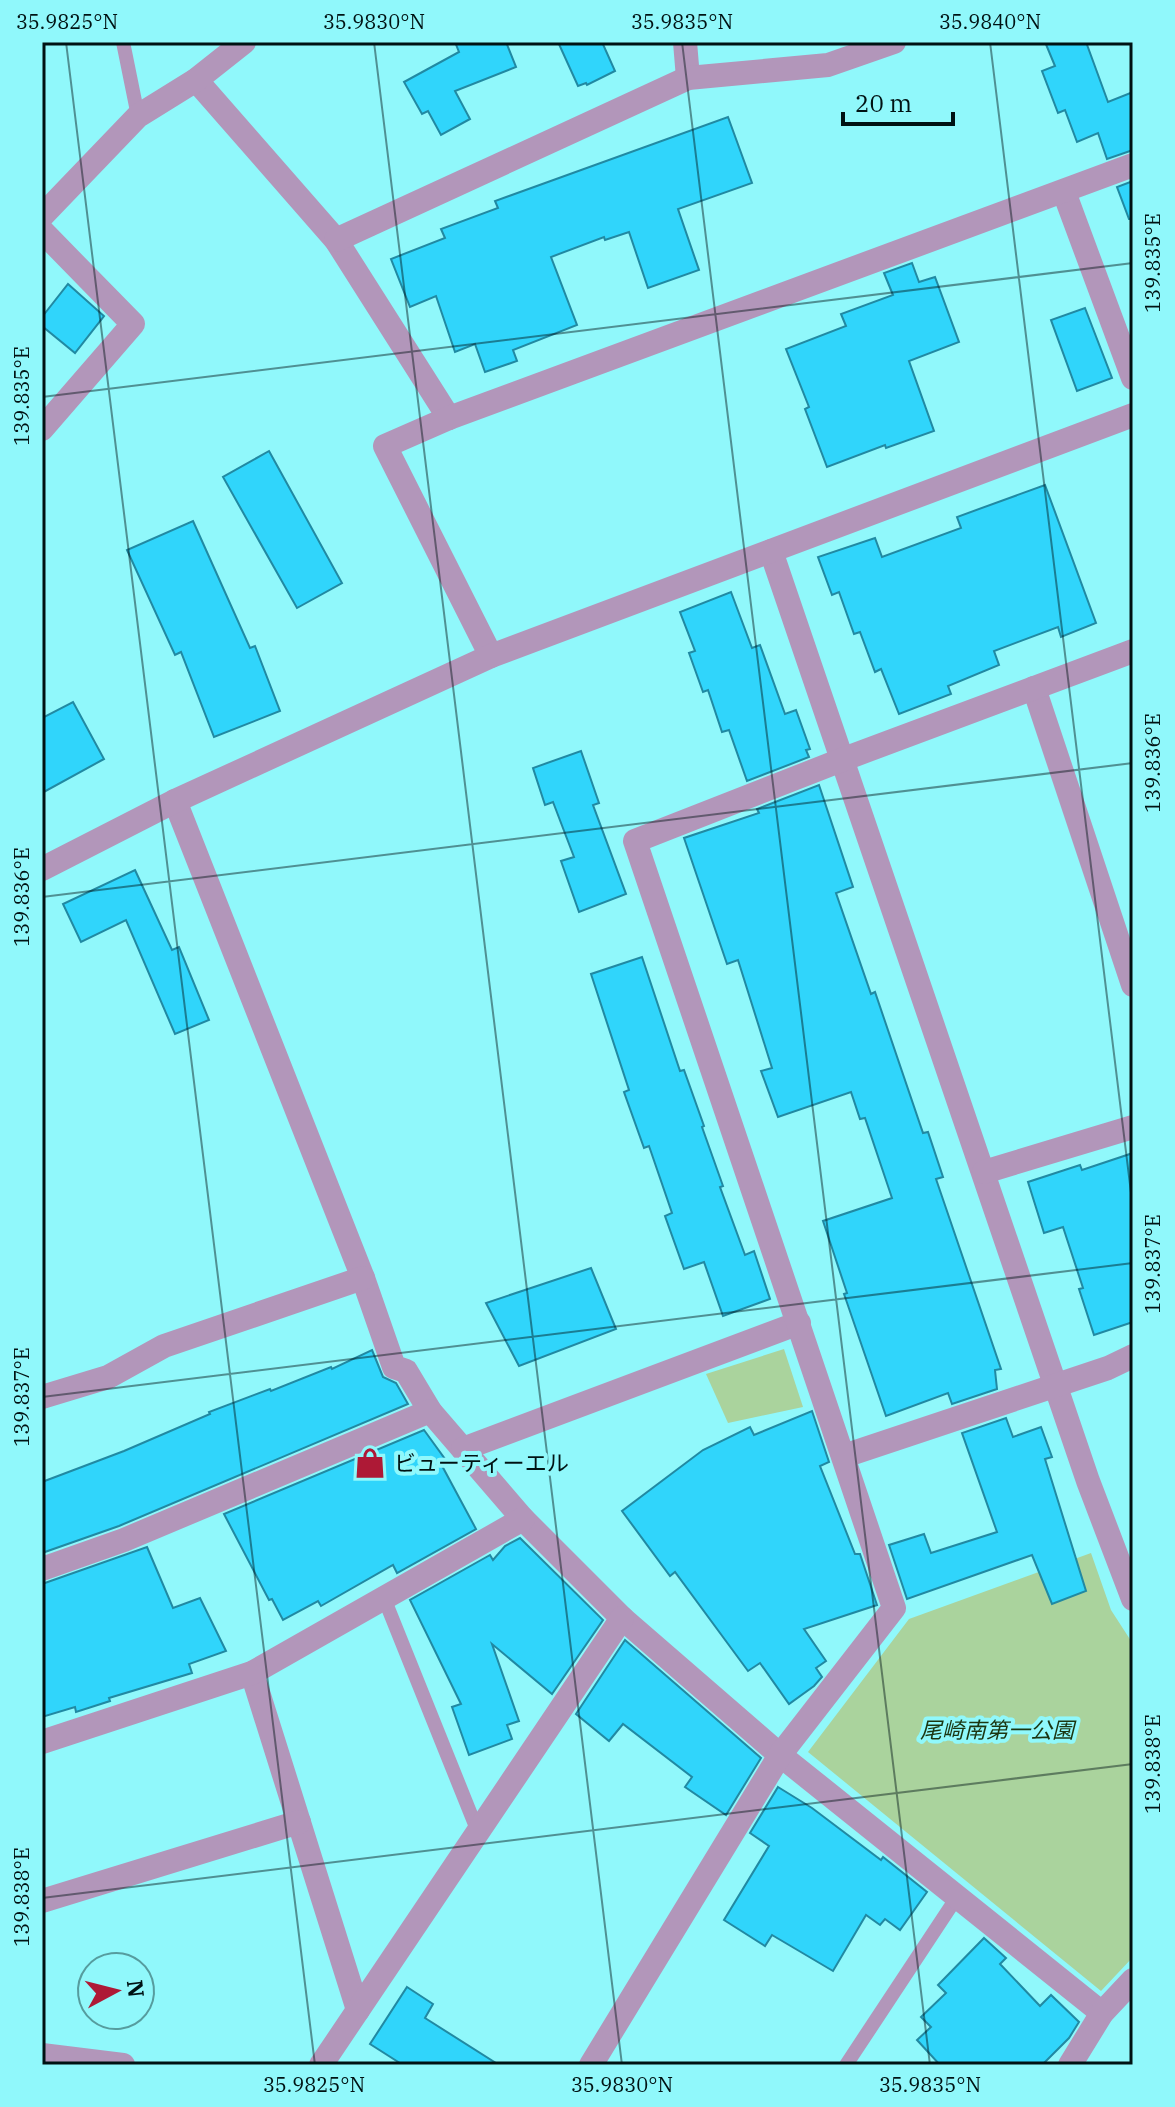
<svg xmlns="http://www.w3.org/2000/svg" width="1175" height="2107" viewBox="0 0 1175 2107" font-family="'IBM Plex Serif','Noto Sans JP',serif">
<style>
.green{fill:#aad39d}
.building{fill:#30d5fb;stroke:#2189a2;stroke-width:2}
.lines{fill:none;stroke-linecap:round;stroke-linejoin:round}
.service{stroke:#b296ba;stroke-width:14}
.minor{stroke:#b296ba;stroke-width:24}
.tertiary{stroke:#b296ba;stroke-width:24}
.ticks{fill:none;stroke:#001213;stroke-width:2;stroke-opacity:0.45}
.labels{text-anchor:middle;stroke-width:8;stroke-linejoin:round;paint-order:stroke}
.poi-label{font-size:22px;fill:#001213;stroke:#90f8fb;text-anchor:start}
.park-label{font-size:22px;font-style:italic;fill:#1b3511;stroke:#90f8fb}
.neatline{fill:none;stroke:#001213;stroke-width:3}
.ticks-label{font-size:20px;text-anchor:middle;fill:#001213}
</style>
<rect width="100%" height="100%" fill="#90f8fb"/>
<g class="green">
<path d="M784,1349L803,1407L728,1423L706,1374Z"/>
<path d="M1091,1553L1111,1610L1133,1644V1957L1101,1991L808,1752L909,1619Z"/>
</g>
<g class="building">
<path d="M455,42H506L516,67L455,91L470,119L441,135L428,111L422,114L404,82L459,52Z"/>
<path d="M558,42H602L615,71L587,85L586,83L578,86Z"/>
<path d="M1045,42H1086L1108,102L1133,92V150L1107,159L1098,133L1077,142L1065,110L1058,113L1042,71L1055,66Z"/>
<path d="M728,117L752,183L678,209L699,270L648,288L629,232L605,240L604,237L551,257L577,325L513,350L517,361L485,372L475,344L455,352L436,296L410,307L391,259L445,238L441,229L498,208L495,201Z"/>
<path d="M1133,181V219H1129L1117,187Z"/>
<path d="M912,263L919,282L935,277L959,342L909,361L934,431L886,448L885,445L827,467L805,409L809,407L786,349L846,326L841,314L893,295L884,273Z"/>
<path d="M68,284L104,316L75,353L42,326V317Z"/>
<path d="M1085,308L1112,378L1077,391L1051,320Z"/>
<path d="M269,451L342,583L297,608L223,477Z"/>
<path d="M1045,485L1096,623L1061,637L1058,627L994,651L999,665L948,686L951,694L899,714L881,669L875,672L860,632L854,634L839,592L832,595L818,557L875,538L882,557L961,528L957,517Z"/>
<path d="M193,521L250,648L255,646L280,711L214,737L181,652L175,655L127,550Z"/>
<path d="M731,592L752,648L760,645L785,714L796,710L810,749L806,750L809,757L747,781L729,730L722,732L708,690L703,692L689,653L695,651L680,612Z"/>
<path d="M73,702L104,759L42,793V718Z"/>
<path d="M581,751L599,803L593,805L626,894L579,912L561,861L574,857L553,802L545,805L533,768Z"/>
<path d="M819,785L853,887L836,893L871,994L875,992L923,1133L928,1132L943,1177L936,1179L1001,1369L995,1370L997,1389L952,1404L948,1393L886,1416L844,1294L847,1293L823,1221L892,1198L865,1118L860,1119L851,1092L778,1117L761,1071L772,1068L738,960L727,964L684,838L759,813L757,809Z"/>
<path d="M135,870L172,950L179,947L209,1020L175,1034L126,920L81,942L63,904Z"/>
<path d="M642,957L680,1071L684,1070L704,1126L702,1127L723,1186L720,1187L745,1255L754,1251L770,1299L723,1316L704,1262L684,1269L665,1216L672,1213L649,1146L644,1148L624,1092L629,1090L591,974Z"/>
<path d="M1133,1153V1322L1094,1335L1079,1289L1083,1288L1063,1227L1044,1233L1028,1182L1080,1165L1082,1170Z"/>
<path d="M591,1268L616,1329L519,1366L486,1303Z"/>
<path d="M372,1350L383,1377L396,1383L408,1404L119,1526L42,1553V1482L124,1451L210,1414L209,1412L270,1389L271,1391L331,1367L332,1369Z"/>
<path d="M812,1411L829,1462L820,1466L855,1554H860L877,1605L804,1629L826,1661L816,1668L822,1677L814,1686L789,1704L760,1663L748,1671L675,1572L670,1576L622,1511L703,1450L750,1427L754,1435Z"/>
<path d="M1006,1418L1013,1437L1041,1427L1052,1457L1045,1459L1086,1591L1052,1604L1032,1555L907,1599L889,1545L924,1534L931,1553L997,1532L962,1433Z"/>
<path d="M424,1430L445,1459L440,1462L476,1529L397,1573L393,1565L321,1606L318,1601L283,1620L272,1599L269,1600L224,1514Z"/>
<path d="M520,1538L603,1620L552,1694L492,1644L519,1721L507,1725L512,1739L469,1755L452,1707L461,1704L410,1600L490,1555L493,1560L505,1546Z"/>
<path d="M147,1547L173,1608L200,1598L226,1651L189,1664L192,1673L109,1698L110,1701L76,1712L75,1707L42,1717V1584Z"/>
<path d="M625,1640L761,1758L726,1815L685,1787L692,1777L623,1724L609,1741L576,1714Z"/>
<path d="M778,1787L812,1808L881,1860L883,1857L927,1892L900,1930L885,1919L880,1925L866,1915L833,1971L772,1935L765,1946L724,1920L769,1846L750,1833Z"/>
<path d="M984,1938L1006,1958L1000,1964L1040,2006L1051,1995L1079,2022L1069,2038L1042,2065H940L917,2040L931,2027L921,2017L946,1993L938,1985Z"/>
<path d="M407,1987L433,2004L425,2018L499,2065H403L370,2044Z"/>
</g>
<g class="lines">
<g class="service">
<path d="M123,42L138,116"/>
<path d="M384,1598L478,1832"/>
<path d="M846,2065L957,1897"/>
</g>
<g class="minor">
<path d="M685,42L688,78"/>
<path d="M196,80L336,240L449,418"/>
<path d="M1064,192L1133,378"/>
<path d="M42,216L138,116L196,80L244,42"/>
<path d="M42,231L133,324L42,429"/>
<path d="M336,240L688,78L828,65L894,42"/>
<path d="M771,551L1088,1481L1133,1599"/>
<path d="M491,656L385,446L449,418L1133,165"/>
<path d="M1034,688L1133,985"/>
<path d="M175,801L363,1278L394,1367L406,1371L430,1411L523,1519L622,1618L780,1755L1102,2013"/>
<path d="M984,1172L1133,1127"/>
<path d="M42,1397L108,1377L164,1346L363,1278"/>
<path d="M463,1449L799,1323"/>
<path d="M844,1456L1108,1368L1133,1356"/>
<path d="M42,1569L124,1540L430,1411"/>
<path d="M252,1673L358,2010"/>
<path d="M42,1742L252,1673L523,1519"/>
<path d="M42,1901L299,1822"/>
<path d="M42,2055L123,2065"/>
<path d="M321,2065L622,1618"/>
<path d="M591,2065L780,1755L894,1608L635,841L844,759L1133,651"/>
<path d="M1070,2065L1102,2013L1133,1980"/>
</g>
<path class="tertiary" d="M42,869L175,801L491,656L1133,415"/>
</g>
<path class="ticks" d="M66,42L315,2065M374,42L622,2065M682,42L930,2065M990,42L1133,1209M42,397L1133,263M42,897L1133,763M42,1397L1133,1263M42,1898L1133,1764"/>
<defs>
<symbol id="shop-bare" viewBox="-9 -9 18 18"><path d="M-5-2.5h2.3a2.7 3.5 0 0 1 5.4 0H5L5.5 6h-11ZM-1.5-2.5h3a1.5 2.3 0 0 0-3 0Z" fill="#ae1936" stroke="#90f8fb" stroke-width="2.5" paint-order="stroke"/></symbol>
</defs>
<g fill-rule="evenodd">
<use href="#shop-bare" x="348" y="1441" width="44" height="44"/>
</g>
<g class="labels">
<g class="poi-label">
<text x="394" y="1471">ビューティーエル</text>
</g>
<g class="park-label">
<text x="997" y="1738">尾崎南第一公園</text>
</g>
</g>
<rect width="1175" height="2107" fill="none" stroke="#90f8fb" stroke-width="88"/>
<g transform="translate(116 1991) rotate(83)"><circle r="38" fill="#90f8fb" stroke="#569c9e" stroke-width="2"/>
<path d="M0-6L14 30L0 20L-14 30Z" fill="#ae1936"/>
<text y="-12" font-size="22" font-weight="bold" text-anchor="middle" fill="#001213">N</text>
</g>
<path d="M843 112v12h110v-12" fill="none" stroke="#001213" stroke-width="4"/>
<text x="855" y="112" font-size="24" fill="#001213" stroke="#90f8fb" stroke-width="6" paint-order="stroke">20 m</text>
<rect x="44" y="44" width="1087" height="2019" class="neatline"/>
<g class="ticks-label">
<text x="67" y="29">35.9825°N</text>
<text x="374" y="29">35.9830°N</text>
<text x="682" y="29">35.9835°N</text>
<text x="990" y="29">35.9840°N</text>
<text transform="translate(1153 263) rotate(-90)" y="7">139.835°E</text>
<text transform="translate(22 396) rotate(-90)" y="7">139.835°E</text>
<text transform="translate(1153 763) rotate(-90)" y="7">139.836°E</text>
<text transform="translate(22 897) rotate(-90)" y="7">139.836°E</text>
<text transform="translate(1153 1264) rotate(-90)" y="7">139.837°E</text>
<text transform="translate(22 1397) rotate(-90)" y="7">139.837°E</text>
<text transform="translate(1153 1764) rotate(-90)" y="7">139.838°E</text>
<text transform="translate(22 1897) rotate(-90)" y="7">139.838°E</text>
<text x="314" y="2092">35.9825°N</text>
<text x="622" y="2092">35.9830°N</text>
<text x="930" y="2092">35.9835°N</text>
</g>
</svg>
